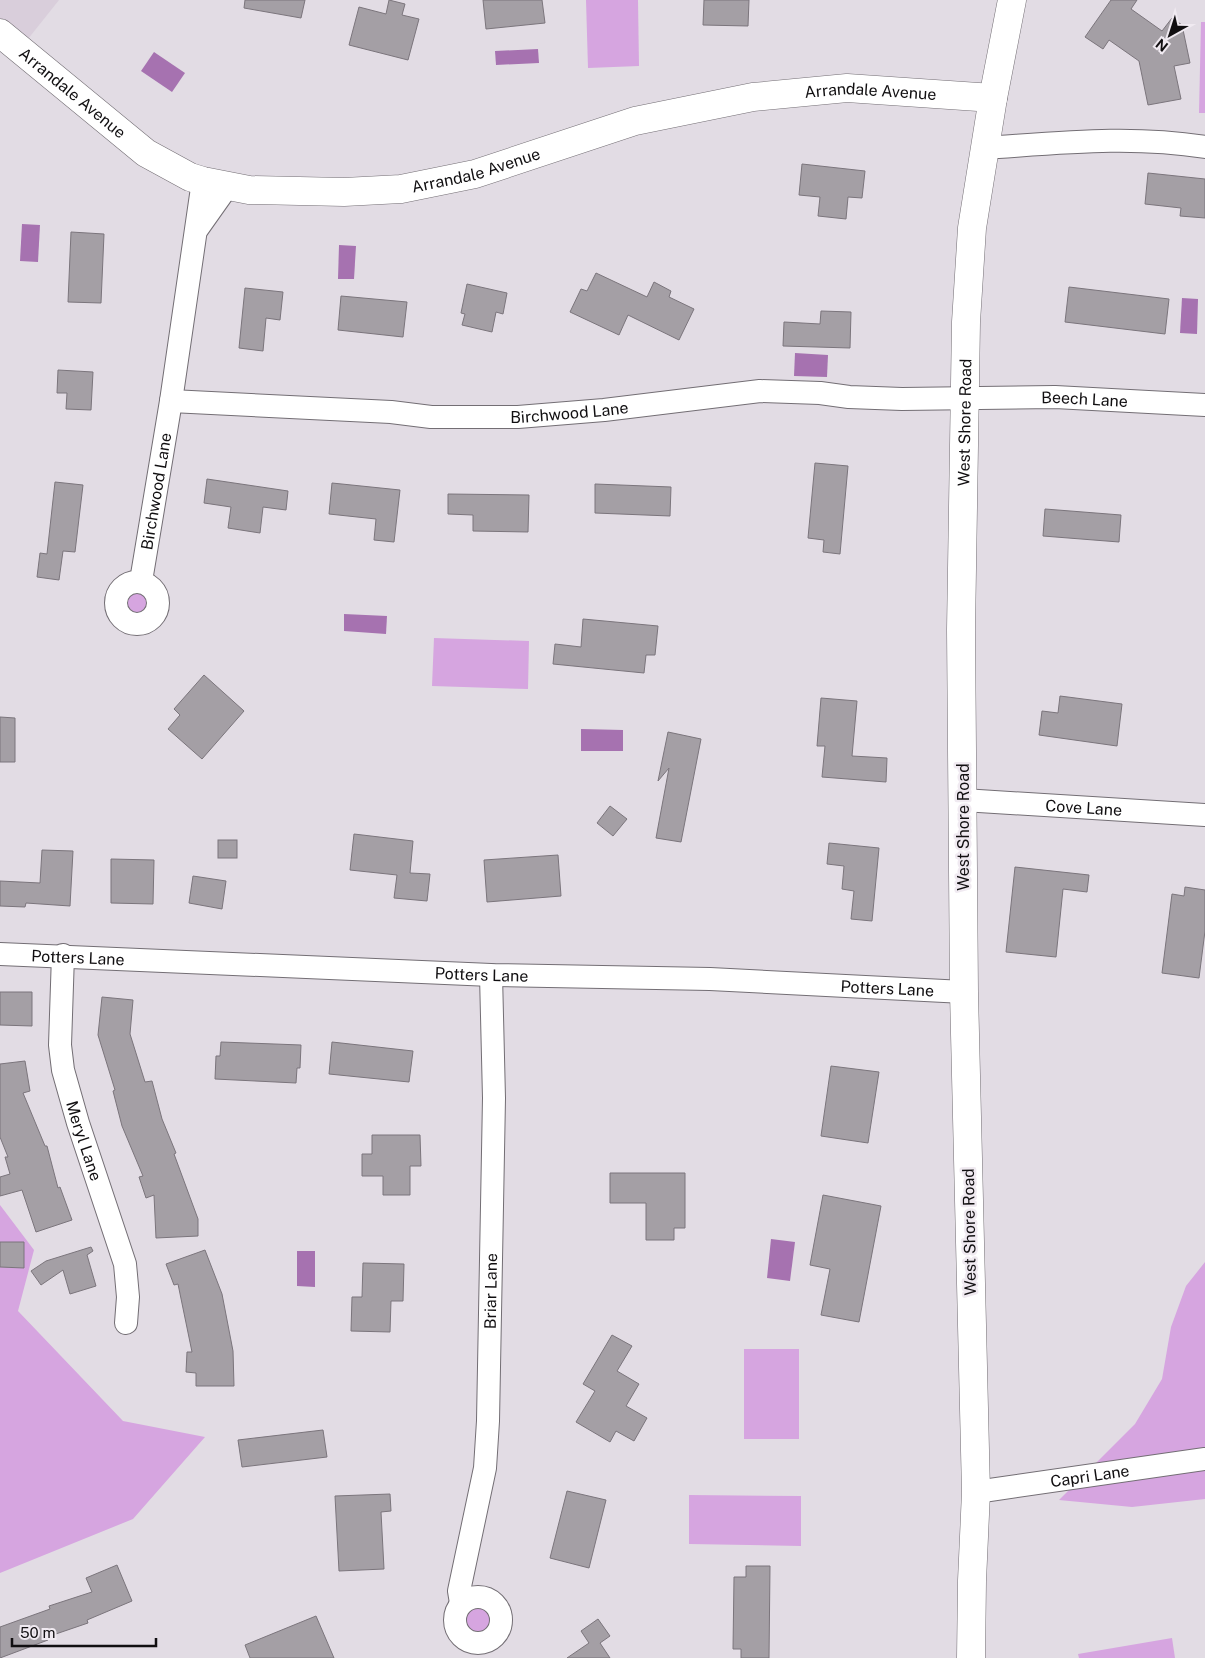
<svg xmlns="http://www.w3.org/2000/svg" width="1205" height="1658" viewBox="0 0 1205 1658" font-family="'Public Sans',sans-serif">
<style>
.built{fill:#d9cedb}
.green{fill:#d6a5e0}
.water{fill:#a672b0}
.building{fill:#a49fa5;stroke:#7b757c}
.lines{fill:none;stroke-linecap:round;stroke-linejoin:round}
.street-casing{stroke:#736e74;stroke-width:24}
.secondary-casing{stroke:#736e74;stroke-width:29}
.street{stroke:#fff;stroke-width:22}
.secondary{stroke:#fff;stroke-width:28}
.labels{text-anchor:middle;stroke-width:5;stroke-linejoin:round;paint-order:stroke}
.street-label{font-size:16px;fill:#110f11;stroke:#f0eaf1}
</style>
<rect width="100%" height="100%" fill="#e2dce4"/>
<path class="built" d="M0,0H59L20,49L0,33Z"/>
<g class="green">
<path d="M586,0H638L639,66L588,68Z"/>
<path d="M1201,22H1205V113H1199Z"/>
<circle cx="137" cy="603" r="18"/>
<path d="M434,638L529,641L528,689L432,686Z"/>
<path d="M0,1205L34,1250L18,1311L123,1421L205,1437L133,1519L0,1573Z"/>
<path d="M1205,1262V1499L1132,1507L1059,1500L1135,1424L1162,1379L1171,1327L1186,1286Z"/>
<rect x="744" y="1349" width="55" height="90"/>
<path d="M689,1495L801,1496V1546L689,1544Z"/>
<circle cx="477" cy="1620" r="18"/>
<path d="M1172,1638L1175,1658H1079L1078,1654Z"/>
</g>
<g class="water">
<path d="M538,49L539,63L496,65L495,51Z"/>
<path d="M154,52L185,73L172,92L141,71Z"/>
<path d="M22,224L40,225L38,262L20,261Z"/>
<path d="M339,245L356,246L354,279H338Z"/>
<path d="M1182,298L1198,299L1197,334L1180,333Z"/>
<path d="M795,353L828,355L827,377L794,376Z"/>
<path d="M344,614L387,616L386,634L344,631Z"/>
<path d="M581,729L623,730V751H581Z"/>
<path d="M771,1239L795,1242L790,1281L767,1278Z"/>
<path d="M297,1251H315V1287L297,1286Z"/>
</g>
<g class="building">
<path d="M245,0H305L301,18L244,8Z"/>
<path d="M389,0L405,4L402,15L419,19L408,60L349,45L359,7L386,14Z"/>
<path d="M483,0H542L545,23L486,29Z"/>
<path d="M704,0H749L748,26L703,25Z"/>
<path d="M1111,0H1137L1131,9L1162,31L1172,18L1182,25L1190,63L1174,66L1181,99L1148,105L1139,61L1109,40L1103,49L1085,37Z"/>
<path d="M802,164L865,171L862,198L848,197L846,219L818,216L820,197L799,195Z"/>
<path d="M1148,173L1205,179V218L1180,216L1181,208L1145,204Z"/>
<path d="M71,232L104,234L101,303L68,302Z"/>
<path d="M596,273L647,297L654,282L671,291L669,297L694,309L679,340L628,315L619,335L570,312L581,289L587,291Z"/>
<path d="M467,284L507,293L503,314L496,312L492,332L462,325L465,314L461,313Z"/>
<path d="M1069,287L1169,299L1165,334L1065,322Z"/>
<path d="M245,288L283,292L280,320L266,318L263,351L239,348Z"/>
<path d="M341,296L407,302L403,337L338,330Z"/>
<path d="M821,311L851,312L850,348L783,346L784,322L820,324Z"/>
<path d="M58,370L93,372L91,410L66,409L67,393H57Z"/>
<path d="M815,463L848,466L840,554L823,552L824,540L808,538Z"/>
<path d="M207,479L288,491L286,510L263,507L260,533L228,528L231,507L204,503Z"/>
<path d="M55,482L83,485L75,552L63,551L59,580L37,577L40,553L47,554Z"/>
<path d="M332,483L400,490L394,542L374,540L376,519L329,514Z"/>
<path d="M595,484L671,487L670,516L595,513Z"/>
<path d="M448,494L529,495L528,532L473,531V515L448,514Z"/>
<path d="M1045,509L1121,515L1119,542L1043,536Z"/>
<path d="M583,619L658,626L655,655H646L644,673L553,664L555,644L581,647Z"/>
<path d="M204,675L244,711L202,759L168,729L180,715L174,709Z"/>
<path d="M1060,696L1122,704L1117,746L1039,735L1042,711L1058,713Z"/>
<path d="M821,698L857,701L852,756L887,758L886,782L822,777L825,746H817Z"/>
<path d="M0,717L15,718V762H0Z"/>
<path d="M668,732L701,739L681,842L656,838L669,768L658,781Z"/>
<path d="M610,806L627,819L613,836L597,823Z"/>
<path d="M354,834L413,841L410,873L430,874L427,901L394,898L397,875L350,870Z"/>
<rect x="218" y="840" width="19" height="18"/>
<path d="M829,843L879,848L872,921L851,919L854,891L842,889L844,866L827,864Z"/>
<path d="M42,850L73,851L70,906L26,903L25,907L0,906V881L40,883Z"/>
<path d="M558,855L561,896L487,902L484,860Z"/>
<path d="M111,859L154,860L153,904L111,903Z"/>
<path d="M1015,867L1089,875L1087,892L1063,889L1056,957L1006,952Z"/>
<path d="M193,876L226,881L222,909L189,903Z"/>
<path d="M1185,887L1205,890V931L1199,978L1162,973L1172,894L1184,896Z"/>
<path d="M0,992H32V1026L0,1025Z"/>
<path d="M102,997L133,1000L130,1034L145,1082L152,1081L162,1119L176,1153L174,1154L198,1219V1236L156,1238L154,1195L146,1198L139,1177L143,1176L122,1126L113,1091L115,1090L98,1035Z"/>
<path d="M221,1042L301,1045L300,1068H297L296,1083L215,1079L216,1056H220Z"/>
<path d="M332,1042L413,1051L409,1082L329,1074Z"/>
<path d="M25,1061L30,1091L23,1093L45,1146H47L58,1188L60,1187L72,1220L36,1232L22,1190L0,1196V1177L10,1174L5,1157H8L0,1137V1064Z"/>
<path d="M831,1066L879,1072L868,1143L821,1136Z"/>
<path d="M372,1135H420L421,1166H410V1195H383V1176H362V1154H372Z"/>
<path d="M610,1173H685V1228H674V1240H646V1203H610Z"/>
<path d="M823,1195L881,1206L859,1322L821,1315L830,1269L810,1265Z"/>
<path d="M0,1242H24V1268L0,1267Z"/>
<path d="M91,1247L93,1251L87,1255L96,1286L70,1294L63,1270L41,1285L31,1271L46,1261Z"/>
<path d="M205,1250L222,1294L233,1351L234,1386H196V1373L186,1372L187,1352H192L178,1284L174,1285L166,1264Z"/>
<path d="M363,1263L404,1264L403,1301H391L390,1332L351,1331L352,1297H362Z"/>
<path d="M612,1335L632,1346L617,1371L639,1384L626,1406L647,1418L634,1441L616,1431L610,1442L576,1422L595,1391L583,1384Z"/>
<path d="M323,1430L327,1457L242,1467L238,1440Z"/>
<path d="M567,1491L606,1500L589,1568L550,1558Z"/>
<path d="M390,1494L391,1511L381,1512L384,1569L339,1571L335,1496Z"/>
<path d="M117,1565L132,1601L87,1620L88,1623L47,1637L48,1640L0,1658V1627L50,1609L49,1606L92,1592L86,1578Z"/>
<path d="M746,1566H770L769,1658H741V1649H733L734,1577H746Z"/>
<path d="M316,1616L334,1658H250L245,1645Z"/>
<path d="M598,1619L610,1636L600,1643L610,1658H567L589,1643L581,1631Z"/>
</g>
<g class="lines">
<defs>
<g id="street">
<path d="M985,148C1060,143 1130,135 1205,147"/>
<path d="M198,228L227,187"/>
<path id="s1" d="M171,401L391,412L431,417H518L604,410L760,391L820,393L849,397L902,399L1055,397L1205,405"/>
<path id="s2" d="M141,581L171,401L203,181"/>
<circle cx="137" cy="603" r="21"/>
<path id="s3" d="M963,800L1205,815"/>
<path id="s4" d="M0,954L491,975L710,979L964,992"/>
<path id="s5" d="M63,955L60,1045L63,1070L78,1123L125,1264L128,1297L126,1323"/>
<path id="s6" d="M976,1492L1205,1459"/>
<circle cx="478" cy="1620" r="23"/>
<path id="s7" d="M461,1603L459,1591L485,1468L488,1421L494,1098L491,975"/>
</g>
<g id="secondary">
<path id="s8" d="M0,33L146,153L190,177L203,181L249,190L344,192L401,189L475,174L635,121L753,97L847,88L993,98"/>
<path id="s9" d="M971,1658L972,1581L976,1492L964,992L961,630L966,322L972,228L993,98L1012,0"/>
</g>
</defs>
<use href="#street" class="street-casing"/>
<use href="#secondary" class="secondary-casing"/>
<use href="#street" class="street"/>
<use href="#secondary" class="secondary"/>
</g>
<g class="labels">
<g class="street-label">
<text dy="6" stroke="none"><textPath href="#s8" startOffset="94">Arrandale Avenue</textPath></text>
<text dy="6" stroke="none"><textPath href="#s8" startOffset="934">Arrandale Avenue</textPath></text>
<text dy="6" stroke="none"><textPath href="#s8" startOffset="529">Arrandale Avenue</textPath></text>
<text dy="6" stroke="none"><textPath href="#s1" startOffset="916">Beech Lane</textPath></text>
<text dy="6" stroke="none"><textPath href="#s1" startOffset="399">Birchwood Lane</textPath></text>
<text dy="6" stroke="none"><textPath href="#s9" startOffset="1236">West Shore Road</textPath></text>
<text dy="6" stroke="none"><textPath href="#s2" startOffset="91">Birchwood Lane</textPath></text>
<text dy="6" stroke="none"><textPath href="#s3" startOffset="121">Cove Lane</textPath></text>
<text transform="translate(963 827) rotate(-90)" y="6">West Shore Road</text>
<text dy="6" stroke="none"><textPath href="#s4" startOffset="78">Potters Lane</textPath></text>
<text dy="6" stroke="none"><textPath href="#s4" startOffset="482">Potters Lane</textPath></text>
<text dy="6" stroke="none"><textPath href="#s4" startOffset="888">Potters Lane</textPath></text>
<text dy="6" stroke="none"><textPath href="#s5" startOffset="189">Meryl Lane</textPath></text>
<text transform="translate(969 1232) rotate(-91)" y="6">West Shore Road</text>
<text dy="6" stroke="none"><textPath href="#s7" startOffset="315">Briar Lane</textPath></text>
<text dy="6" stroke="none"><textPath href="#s6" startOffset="115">Capri Lane</textPath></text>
</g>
</g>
<g transform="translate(1170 35) rotate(219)" stroke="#f0eaf1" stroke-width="4" paint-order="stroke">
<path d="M0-4L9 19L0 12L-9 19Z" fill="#110f11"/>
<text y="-8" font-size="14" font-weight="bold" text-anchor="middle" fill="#110f11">N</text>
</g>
<path d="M12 1638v8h144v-8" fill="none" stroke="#110f11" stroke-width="2.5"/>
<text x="20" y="1638" font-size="15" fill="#110f11" stroke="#f0eaf1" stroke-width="4" paint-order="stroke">50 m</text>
</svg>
